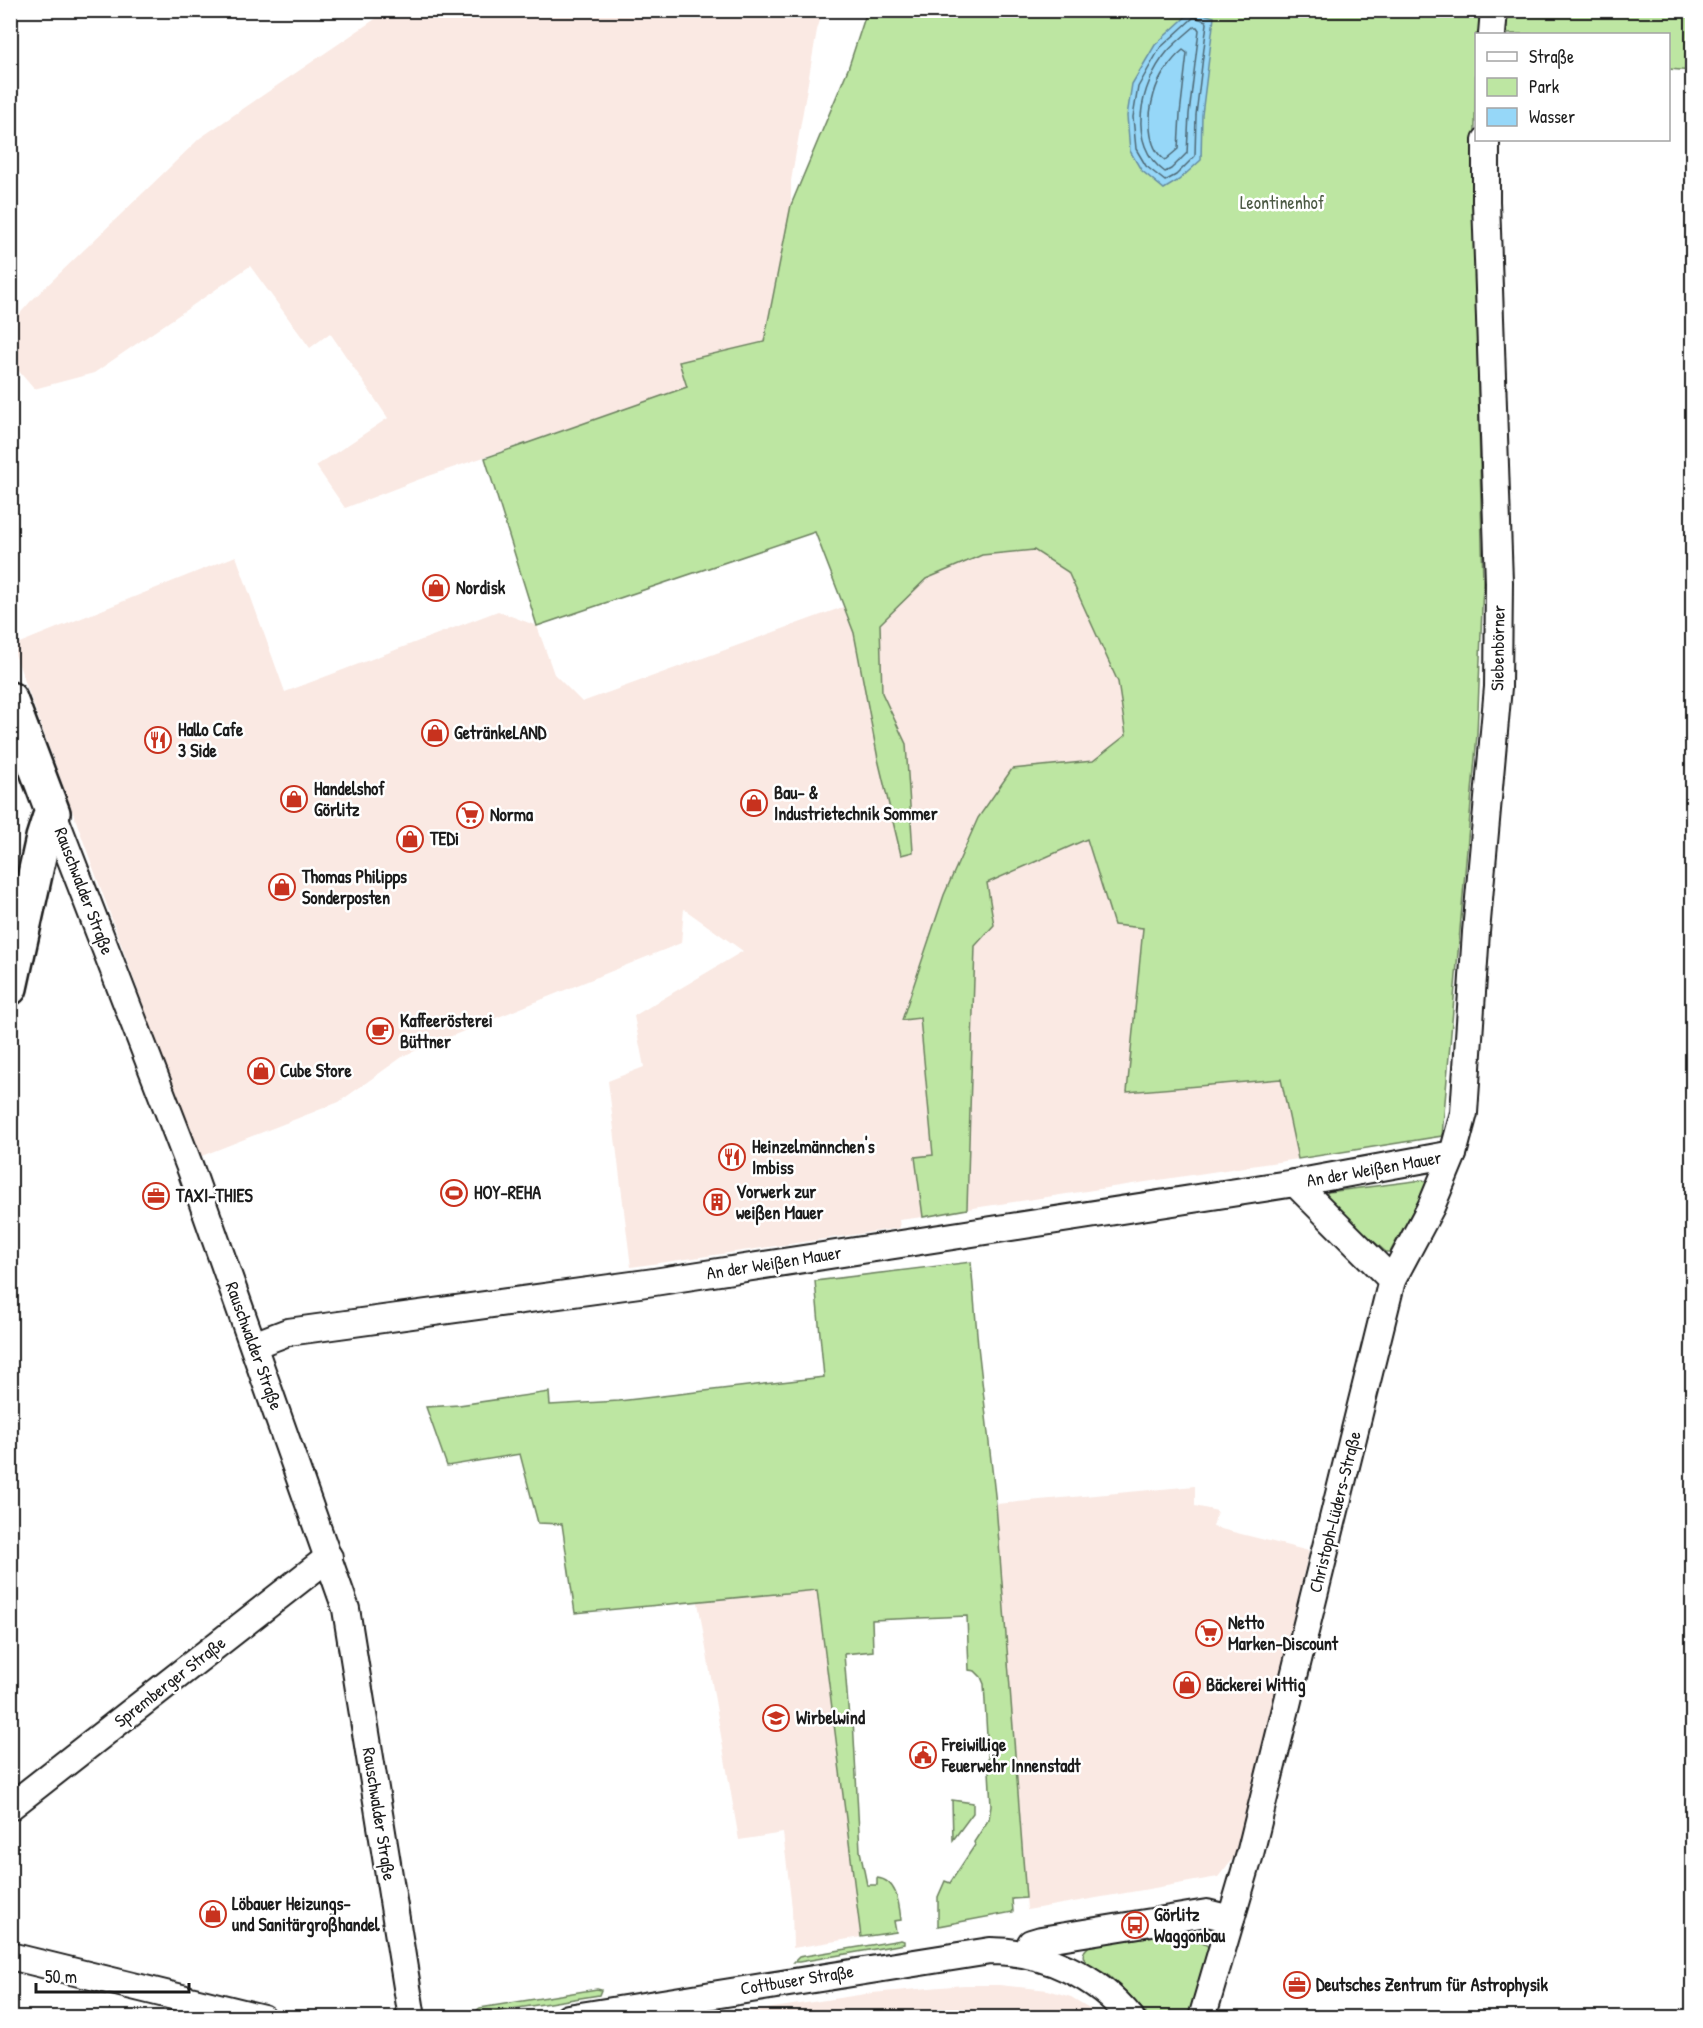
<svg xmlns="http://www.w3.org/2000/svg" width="1703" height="2028" viewBox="0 0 1703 2028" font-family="'Patrick Hand',sans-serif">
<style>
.built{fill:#fae9e3}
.green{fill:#bde6a2;stroke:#6c815f;stroke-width:1.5}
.water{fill:#96d7f8;stroke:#658ca0;stroke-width:1.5}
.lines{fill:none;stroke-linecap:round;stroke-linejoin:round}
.shore{stroke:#4d6774;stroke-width:1.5}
.minor-casing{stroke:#1c1c1c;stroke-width:30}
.major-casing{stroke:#1c1c1c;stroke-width:38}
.minor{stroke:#fff;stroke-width:26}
.major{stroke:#fff;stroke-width:33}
.labels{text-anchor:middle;stroke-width:5;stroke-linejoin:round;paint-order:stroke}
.park-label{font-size:18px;fill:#4c5944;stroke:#fff}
.poi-label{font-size:18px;font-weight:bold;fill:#1c1c1c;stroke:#fff;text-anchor:start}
.street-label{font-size:18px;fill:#1c1c1c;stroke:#fff}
</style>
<rect width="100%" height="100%" fill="#fff"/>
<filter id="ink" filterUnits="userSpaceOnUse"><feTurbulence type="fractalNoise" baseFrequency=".0167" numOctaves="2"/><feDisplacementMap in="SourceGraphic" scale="12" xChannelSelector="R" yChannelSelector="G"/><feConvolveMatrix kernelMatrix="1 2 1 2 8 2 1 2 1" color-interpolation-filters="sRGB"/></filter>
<g filter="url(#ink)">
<g class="built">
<path d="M387,11H823L817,30L791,181V205L764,342L680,362L688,387L420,479L345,508L316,466L388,418L330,333L310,348L250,266L94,373L34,389L11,362L10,325L30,302L200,138Z"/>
<path d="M1034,550L1068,572L1118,682L1126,736L1093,761L1012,770L978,818L944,895L902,1019L920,1018L933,1156L915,1157L923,1217L899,1220L900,1228L631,1267L608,1081L644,1067L634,1016L743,951L684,909L681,943L405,1055L339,1102L199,1157L12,646L236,556L285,692L498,611L537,626L554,674L582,702L843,607L854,633L878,759L901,855L906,744L882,693L880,624L926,579L982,555Z"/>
<path d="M1087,839L1114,925L1143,928L1128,1091L1281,1079L1298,1159L967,1209L975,946L994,925L987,883Z"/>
<path d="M1195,1486V1506L1217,1511L1213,1527L1309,1551L1239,1851L1218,1877L1027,1910L996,1504Z"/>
<path d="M817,1590L861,1937L793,1948L792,1908L783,1833L739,1840L698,1602Z"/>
<path d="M964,1985H999L1048,1990L1071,1997L1091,2009L1088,2018L713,2017L872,1993Z"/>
</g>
<g class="green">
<path d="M867,11H1483L1481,34H1476L1474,222L1483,583L1477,735L1442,1136L1298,1159L1281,1079L1127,1092L1143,928L1114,925L1087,839L987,883L994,925L975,946L967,1209L923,1217L915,1157L933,1155L920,1018L902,1020L944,895L978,818L1012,769L1093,761L1126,735L1118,682L1068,572L1034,550L982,555L926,579L880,624L882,693L906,744L913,852L901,855L878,759L854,633L815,532L537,626L485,458L687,387L679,362L764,342L791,205L848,69Z"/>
<path d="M1504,11H1692V71L1669,69L1668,34H1502Z"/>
<path d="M1423,1180L1427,1182V1185L1390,1252H1386L1325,1199V1196L1328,1192Z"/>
<path d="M971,1262L978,1346L996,1504L1026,1898L1012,1899L1013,1912L938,1926V1897L945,1881L950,1883L975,1845L974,1842L989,1819L991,1806L984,1684L981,1677L975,1671L969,1670L967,1616L872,1620L873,1651L844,1654L849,1719H853L860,1851L867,1885H877V1878C897,1880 899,1903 901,1920L894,1921L896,1932L861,1937L817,1590L575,1613L562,1524L538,1523L520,1454L447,1466L426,1407L459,1405L549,1392L550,1405L619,1401L824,1377L815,1281Z"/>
<path d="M952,1800L973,1803V1813L953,1840Z"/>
<path d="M1161,1933C1182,1933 1195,1937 1212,1949L1195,2017L1149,2018C1137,2002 1124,1989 1109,1976C1102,1971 1089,1967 1085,1960C1080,1954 1086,1949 1091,1944Z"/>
<path d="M901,1940L904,1941V1944L799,1962H794L799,1957Z"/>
<path d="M597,1989L601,1990L599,1995L481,2014L477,2010L480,2008Z"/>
</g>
<path class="water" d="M1192,11L1214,17L1202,115L1201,160L1179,180L1164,189L1141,170L1130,151L1127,116L1132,84L1155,45Z"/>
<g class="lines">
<g class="shore">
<path d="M1194,17L1206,21L1207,23L1196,115L1195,156L1176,175L1165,181L1146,166L1136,149L1133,117L1138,87L1160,48Z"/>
<path d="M1194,27H1197L1199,30L1189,114L1187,153L1171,169L1165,172C1126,145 1140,84 1167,52C1175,43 1185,35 1194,27Z"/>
<path d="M1183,50L1187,53L1180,114L1178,149L1165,160C1146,147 1148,114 1154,94C1158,78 1171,60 1183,50Z"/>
</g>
<defs>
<g id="minor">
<path d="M1492,34L1494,10"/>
<path d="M53,813L191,1170L346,1609L412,2018"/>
<path d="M1295,1183L1392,1280"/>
<path d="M254,1345L288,1332L654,1282L914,1242L1295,1183L1453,1154"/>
<path d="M10,1807L329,1557"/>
<path d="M1026,1954L1031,1943L1041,1940L1207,1913L1231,1919"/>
<path d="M10,1956L263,2018"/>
<path d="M568,2018L990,1951C1043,1951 1097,1976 1131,2018"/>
<path d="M1202,2018L1250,1854L1392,1280L1431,1207L1453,1154L1464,1113L1476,932L1498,687L1499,582L1486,201V140"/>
</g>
<path id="major" d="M10,699L53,813L49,819L43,838L10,988"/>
</defs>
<use href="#minor" class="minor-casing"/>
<use href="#major" class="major-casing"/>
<use href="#minor" class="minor"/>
<use href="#major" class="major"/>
</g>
</g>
<defs>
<symbol id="shop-ring" viewBox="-11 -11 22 22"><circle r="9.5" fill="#fff" stroke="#c8321e" stroke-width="1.5"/><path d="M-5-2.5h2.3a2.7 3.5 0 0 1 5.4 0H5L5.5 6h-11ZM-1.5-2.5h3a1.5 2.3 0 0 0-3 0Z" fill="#c8321e"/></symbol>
<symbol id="restaurant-ring" viewBox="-11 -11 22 22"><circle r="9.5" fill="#fff" stroke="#c8321e" stroke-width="1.5"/><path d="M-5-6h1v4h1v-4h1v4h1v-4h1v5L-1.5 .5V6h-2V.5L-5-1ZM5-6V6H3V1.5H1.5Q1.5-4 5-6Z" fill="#c8321e"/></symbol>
<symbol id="supermarket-ring" viewBox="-11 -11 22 22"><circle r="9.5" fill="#fff" stroke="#c8321e" stroke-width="1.5"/><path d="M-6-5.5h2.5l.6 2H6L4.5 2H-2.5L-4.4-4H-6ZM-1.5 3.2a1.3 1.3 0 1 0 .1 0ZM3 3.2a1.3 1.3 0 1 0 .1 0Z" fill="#c8321e"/></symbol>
<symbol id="cafe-ring" viewBox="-11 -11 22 22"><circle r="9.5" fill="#fff" stroke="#c8321e" stroke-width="1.5"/><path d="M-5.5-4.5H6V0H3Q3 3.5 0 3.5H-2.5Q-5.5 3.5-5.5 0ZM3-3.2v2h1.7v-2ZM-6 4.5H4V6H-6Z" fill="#c8321e"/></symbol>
<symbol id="stadium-ring" viewBox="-11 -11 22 22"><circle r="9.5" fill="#fff" stroke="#c8321e" stroke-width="1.5"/><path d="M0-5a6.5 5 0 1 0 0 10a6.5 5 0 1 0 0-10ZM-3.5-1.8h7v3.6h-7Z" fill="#c8321e"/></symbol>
<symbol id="office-ring" viewBox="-11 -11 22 22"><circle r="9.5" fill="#fff" stroke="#c8321e" stroke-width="1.5"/><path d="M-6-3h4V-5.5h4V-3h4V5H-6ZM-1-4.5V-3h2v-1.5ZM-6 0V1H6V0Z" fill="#c8321e"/></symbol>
<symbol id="building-ring" viewBox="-11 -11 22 22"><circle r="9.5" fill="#fff" stroke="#c8321e" stroke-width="1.5"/><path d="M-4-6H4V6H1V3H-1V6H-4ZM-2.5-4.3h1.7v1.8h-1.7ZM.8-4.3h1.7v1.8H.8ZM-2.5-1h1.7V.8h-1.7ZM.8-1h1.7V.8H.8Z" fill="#c8321e"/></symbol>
<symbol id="school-ring" viewBox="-11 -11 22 22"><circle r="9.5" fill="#fff" stroke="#c8321e" stroke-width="1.5"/><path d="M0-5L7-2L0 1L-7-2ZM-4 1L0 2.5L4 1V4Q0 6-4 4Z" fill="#c8321e"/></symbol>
<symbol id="civic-ring" viewBox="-11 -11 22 22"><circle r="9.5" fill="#fff" stroke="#c8321e" stroke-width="1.5"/><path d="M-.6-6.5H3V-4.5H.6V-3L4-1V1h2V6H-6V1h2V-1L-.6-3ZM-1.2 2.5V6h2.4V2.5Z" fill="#c8321e"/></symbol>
<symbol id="bus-ring" viewBox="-11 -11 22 22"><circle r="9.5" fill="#fff" stroke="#c8321e" stroke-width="1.5"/><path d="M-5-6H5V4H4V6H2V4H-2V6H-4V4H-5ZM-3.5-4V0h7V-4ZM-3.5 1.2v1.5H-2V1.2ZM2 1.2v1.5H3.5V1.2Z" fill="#c8321e"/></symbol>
</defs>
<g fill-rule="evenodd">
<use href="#shop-ring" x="421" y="573" width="30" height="30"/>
<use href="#shop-ring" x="420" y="718" width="30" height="30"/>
<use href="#restaurant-ring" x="143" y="725" width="30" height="30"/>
<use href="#shop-ring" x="279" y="784" width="30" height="30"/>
<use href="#shop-ring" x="739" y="788" width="30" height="30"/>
<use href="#supermarket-ring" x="455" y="800" width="30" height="30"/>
<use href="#shop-ring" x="395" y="824" width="30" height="30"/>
<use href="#shop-ring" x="267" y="872" width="30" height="30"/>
<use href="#cafe-ring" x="365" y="1016" width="30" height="30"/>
<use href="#shop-ring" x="246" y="1056" width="30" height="30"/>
<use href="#restaurant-ring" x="717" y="1142" width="30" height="30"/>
<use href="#stadium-ring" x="439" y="1178" width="30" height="30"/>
<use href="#office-ring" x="141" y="1181" width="30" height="30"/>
<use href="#building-ring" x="702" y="1187" width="30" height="30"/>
<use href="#supermarket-ring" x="1194" y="1618" width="30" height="30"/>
<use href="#shop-ring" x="1172" y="1670" width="30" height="30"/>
<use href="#school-ring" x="761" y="1703" width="30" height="30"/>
<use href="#civic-ring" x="908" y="1740" width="30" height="30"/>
<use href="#shop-ring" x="198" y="1899" width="30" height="30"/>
<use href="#bus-ring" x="1120" y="1910" width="30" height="30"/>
<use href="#office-ring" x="1282" y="1970" width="30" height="30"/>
</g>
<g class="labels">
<g class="park-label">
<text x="1282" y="209">Leontinenhof</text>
</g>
<g class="poi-label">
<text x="456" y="594">Nordisk</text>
<text x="178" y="736">Hallo Cafe<tspan x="178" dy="21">3 Side</tspan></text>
<text x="454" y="739">GetränkeLAND</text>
<text x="314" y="795">Handelshof<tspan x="314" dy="21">Görlitz</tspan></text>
<text x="774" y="799">Bau- &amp;<tspan x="774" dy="21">Industrietechnik Sommer</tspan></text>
<text x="490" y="821">Norma</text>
<text x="430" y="845">TEDi</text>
<text x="302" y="883">Thomas Philipps<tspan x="302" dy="21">Sonderposten</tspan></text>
<text x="400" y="1027">Kaffeerösterei<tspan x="400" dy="21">Büttner</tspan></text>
<text x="280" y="1077">Cube Store</text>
<text x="752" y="1153">Heinzelmännchen's<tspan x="752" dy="21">Imbiss</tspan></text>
<text x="736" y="1198">Vorwerk zur<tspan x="736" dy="21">weißen Mauer</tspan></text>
<text x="474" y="1199">HOY-REHA</text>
<text x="176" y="1202">TAXI-THIES</text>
<text x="1228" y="1629">Netto<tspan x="1228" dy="21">Marken-Discount</tspan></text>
<text x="1206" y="1691">Bäckerei Wittig</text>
<text x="796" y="1724">Wirbelwind</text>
<text x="942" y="1751">Freiwillige<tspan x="942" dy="21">Feuerwehr Innenstadt</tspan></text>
<text x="232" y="1910">Löbauer Heizungs-<tspan x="232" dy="21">und Sanitärgroßhandel</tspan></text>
<text x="1154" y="1921">Görlitz<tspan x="1154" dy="21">Waggonbau</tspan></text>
<text x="1316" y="1991">Deutsches Zentrum für Astrophysik</text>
</g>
<g class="street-label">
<text transform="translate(1498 648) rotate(-89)" y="6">Siebenbörner</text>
<text transform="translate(84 891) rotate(69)" y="6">Rauschwalder Straße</text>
<text transform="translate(1374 1169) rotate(-10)" y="6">An der Weißen Mauer</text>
<text transform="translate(774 1263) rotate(-9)" y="6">An der Weißen Mauer</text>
<text transform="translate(254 1346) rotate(70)" y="6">Rauschwalder Straße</text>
<text transform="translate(1335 1512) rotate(-76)" y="6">Christoph-Lüders-Straße</text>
<text transform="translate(170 1682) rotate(-38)" y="6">Spremberger Straße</text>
<text transform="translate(379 1814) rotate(81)" y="6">Rauschwalder Straße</text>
<text transform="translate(797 1980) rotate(-9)" y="6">Cottbuser Straße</text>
</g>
</g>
<rect width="1703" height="2028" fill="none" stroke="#fff" stroke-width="36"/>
<rect x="18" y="18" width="1667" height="1992" fill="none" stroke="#1c1c1c" stroke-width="2" filter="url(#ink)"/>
<rect x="1475" y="33" width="195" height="108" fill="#ffffff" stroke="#a4a4a4" stroke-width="1.5"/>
<rect x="1487" y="52" width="30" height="9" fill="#ffffff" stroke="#a4a4a4" stroke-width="1.5"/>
<text x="1529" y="63" font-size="18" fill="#1c1c1c">Straße</text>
<rect x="1487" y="78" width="30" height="18" fill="#bde6a2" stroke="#a4a4a4" stroke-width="1.5"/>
<text x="1529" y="93" font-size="18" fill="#1c1c1c">Park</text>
<rect x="1487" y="108" width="30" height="18" fill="#96d7f8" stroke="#a4a4a4" stroke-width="1.5"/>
<text x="1529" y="123" font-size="18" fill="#1c1c1c">Wasser</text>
<path d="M36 1983v9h153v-9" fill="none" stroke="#1c1c1c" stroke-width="3"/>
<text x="45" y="1983" font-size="18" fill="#1c1c1c" stroke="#ffffff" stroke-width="4.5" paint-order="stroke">50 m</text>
</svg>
